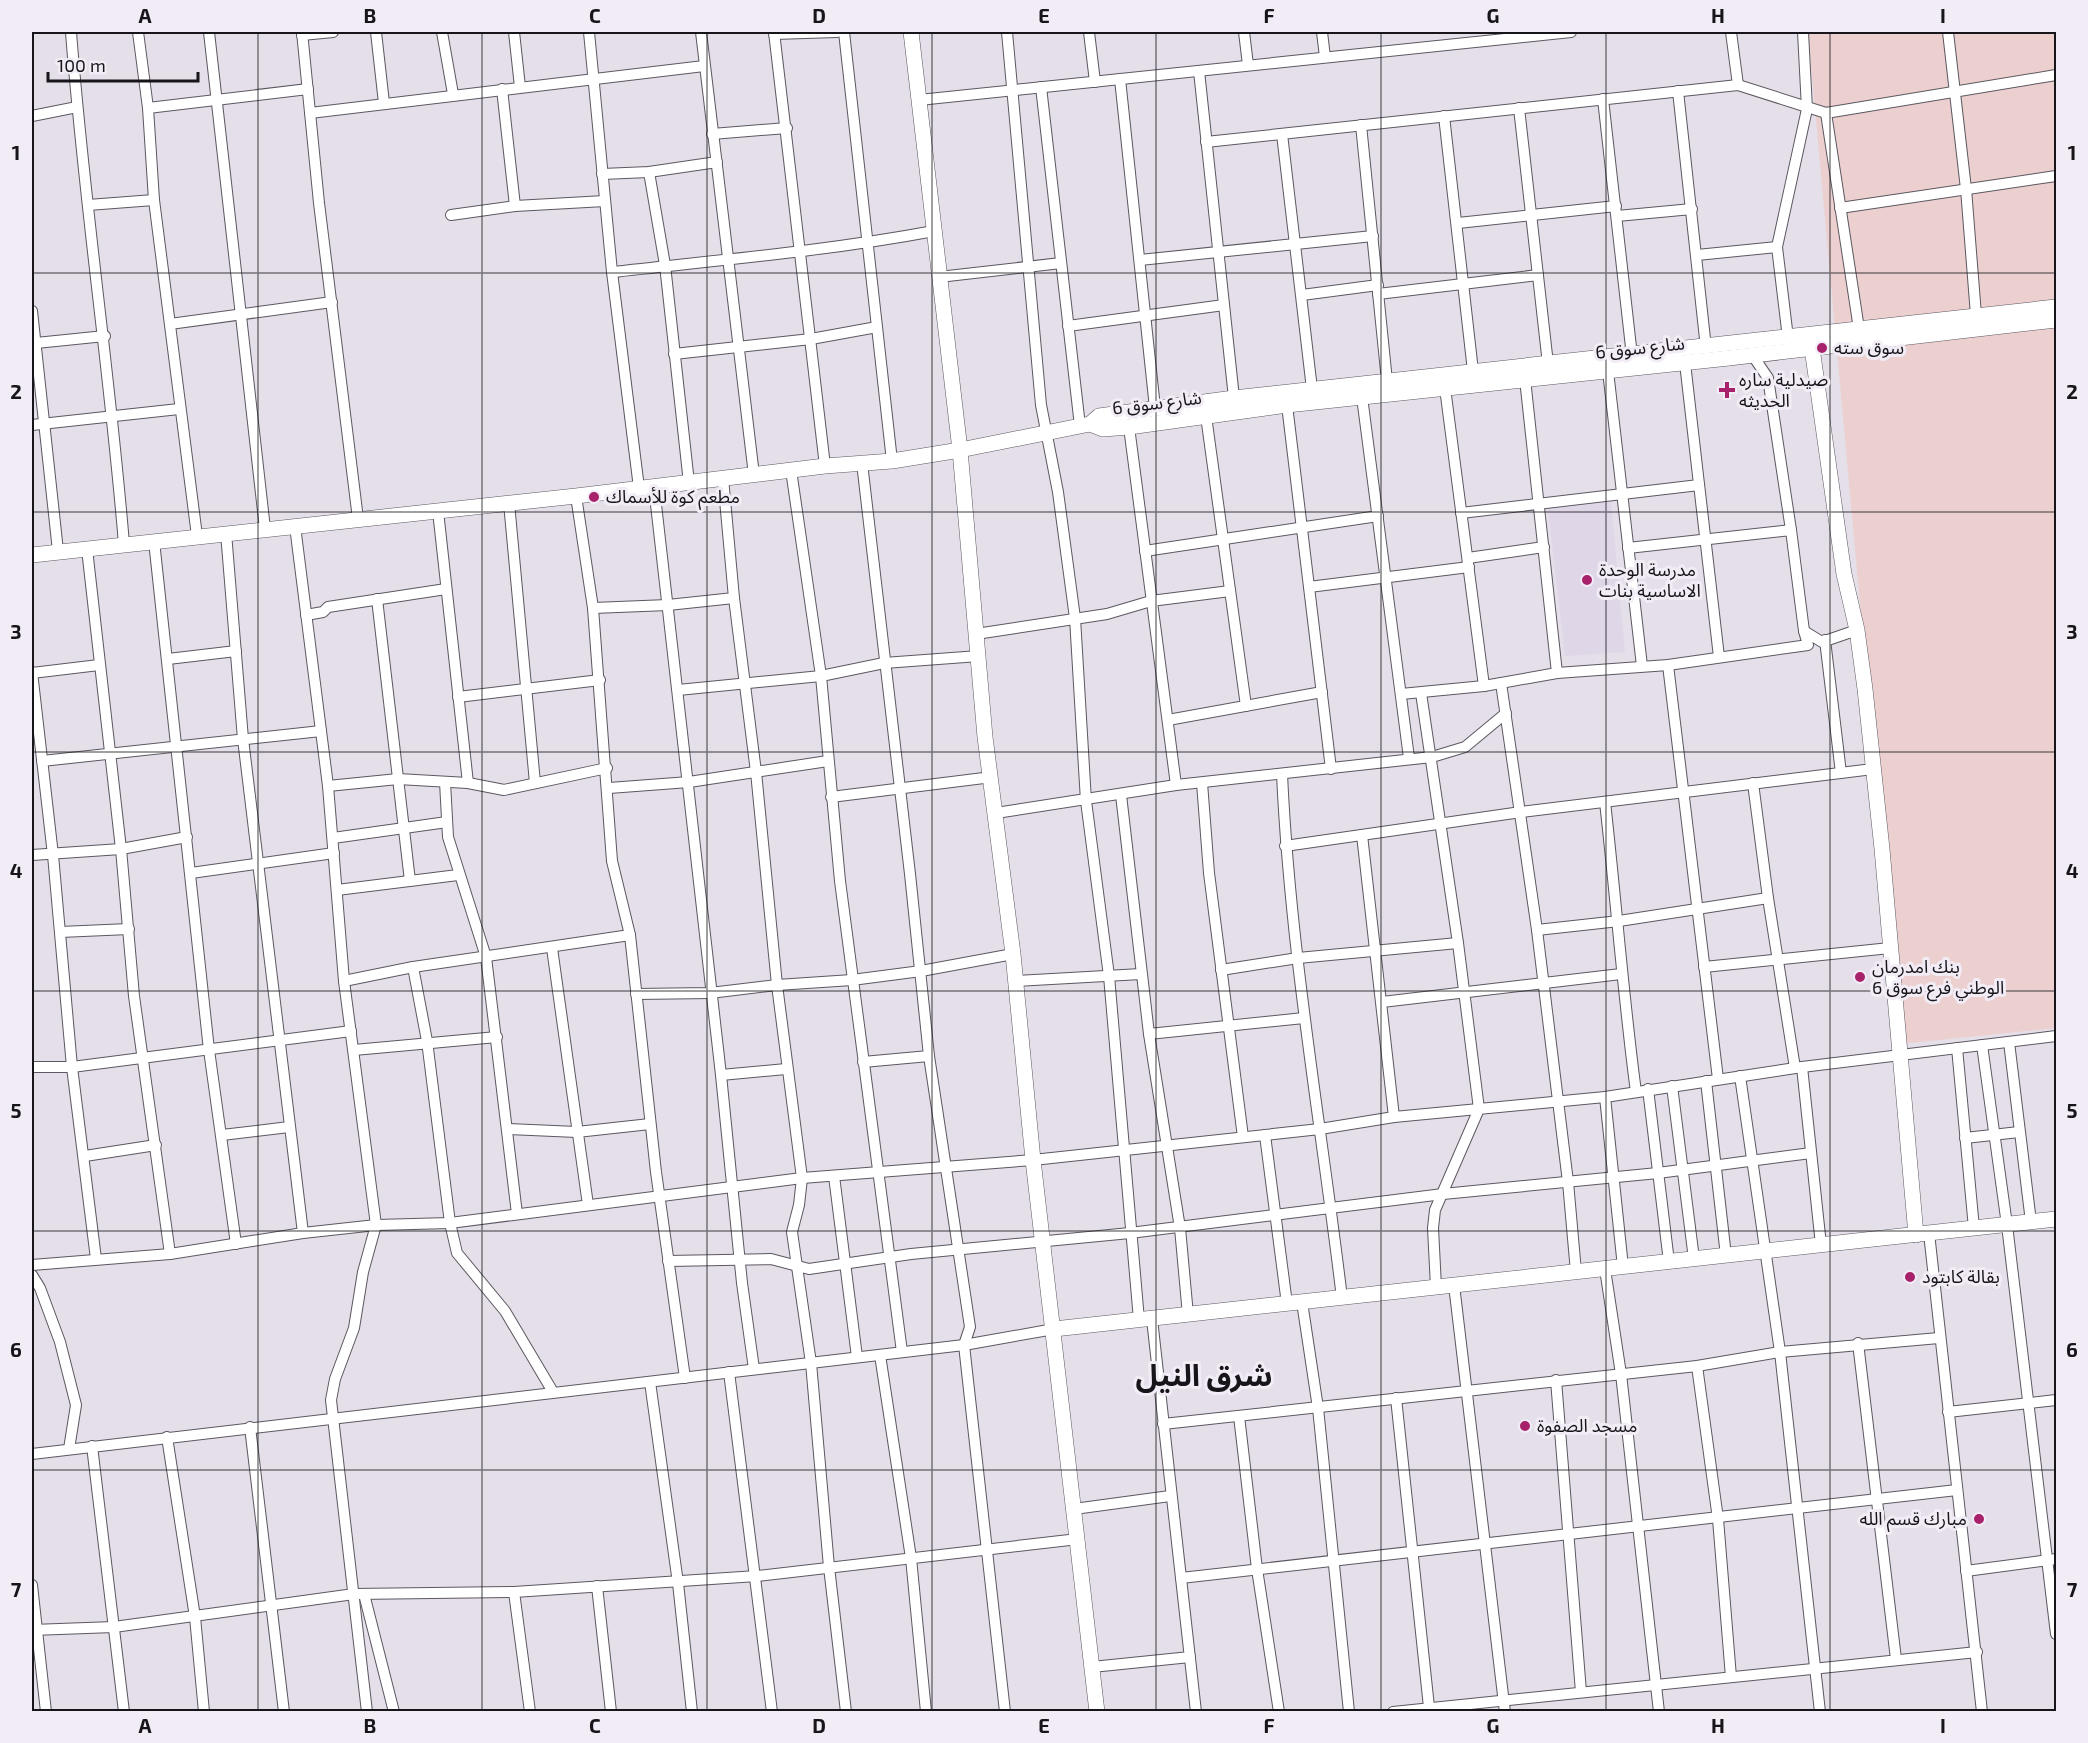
<svg xmlns="http://www.w3.org/2000/svg" width="2088" height="1743" viewBox="0 0 2088 1743" font-family="'Exo 2','Noto Sans Arabic',sans-serif">
<style>
.commercial{fill:#ebd0cf}
.built{fill:#dfd6e8}
.lines{fill:none;stroke-linecap:round;stroke-linejoin:round}
.street-casing{stroke:#5c5760;stroke-width:12}
.secondary-casing{stroke:#5c5760;stroke-width:16}
.street{stroke:#fff;stroke-width:10}
.secondary{stroke:#fff;stroke-width:15}
.grid{fill:none;stroke:#171519;stroke-width:1.5;stroke-opacity:0.55}
.poi-dot{fill:#a8226b;stroke:#f2ecf7;stroke-width:2}
.labels{text-anchor:middle;stroke-width:6;stroke-linejoin:round;paint-order:stroke}
.street-label{font-size:18px;fill:#171519;stroke:#f2ecf7}
.poi-label{font-size:18px;fill:#171519;stroke:#f2ecf7;text-anchor:start}
.town-label{font-size:30px;font-weight:bold;fill:#171519;stroke:#f2ecf7}
.neatline{fill:none;stroke:#171519;stroke-width:2}
.grid-label{font-size:20px;text-anchor:middle;font-weight:bold;fill:#171519}
</style>
<rect width="100%" height="100%" fill="#e4dfe9"/>
<path class="commercial" d="M1808,32H2056V1028L1900,1044Z"/>
<path class="built" d="M1611,502L1625,652L1565,656L1548,509Z"/>
<g class="lines">
<defs>
<g id="street">
<path d="M71,32C84,203 110,373 124,544"/>
<path d="M138,32L148,108L154,200L197,536"/>
<path d="M209,32L265,529"/>
<path d="M302,32L319,203L358,519"/>
<path d="M376,32L384,103"/>
<path d="M442,32L453,94"/>
<path d="M514,32L520,87"/>
<path d="M589,32L612,272L639,488"/>
<path d="M701,32L754,475"/>
<path d="M774,32L825,466"/>
<path d="M844,32L892,461"/>
<path d="M1007,32L1041,405L1058,492L1075,618L1086,801L1109,976L1139,1320"/>
<path d="M1089,32L1095,82"/>
<path d="M1244,32L1248,65"/>
<path d="M1322,32L1325,57"/>
<path d="M1731,32L1738,85"/>
<path d="M1948,32L1966,189L1976,315"/>
<path d="M774,34L837,32"/>
<path d="M302,35L333,32"/>
<path d="M1199,71L1234,398"/>
<path d="M1120,79L1155,408"/>
<path d="M1041,87L1080,426"/>
<path d="M502,89L515,206"/>
<path d="M1678,91L1706,348"/>
<path d="M1603,99L1632,356"/>
<path d="M919,100L1571,32"/>
<path d="M148,108L308,89"/>
<path d="M1519,108L1548,364"/>
<path d="M310,113L704,66"/>
<path d="M1826,113L1859,329"/>
<path d="M32,116L77,107"/>
<path d="M1444,116L1473,371"/>
<path d="M1361,125L1387,381"/>
<path d="M712,134L787,128"/>
<path d="M1282,134L1312,389"/>
<path d="M1206,142L1738,85L1826,113L2056,75"/>
<path d="M649,172L665,265L689,483"/>
<path d="M602,174L649,172L717,162"/>
<path d="M88,205L154,200"/>
<path d="M1840,208L2056,176"/>
<path d="M451,215L515,206L605,201"/>
<path d="M1617,216L1692,209"/>
<path d="M1458,223L1616,206"/>
<path d="M1697,255L1777,247"/>
<path d="M1140,260L1373,236"/>
<path d="M612,272C719,260 827,251 934,231"/>
<path d="M939,277L1061,263"/>
<path d="M1378,294L1538,275"/>
<path d="M1302,295L1378,285"/>
<path d="M32,311L58,551"/>
<path d="M170,324L332,302"/>
<path d="M1068,326L1224,305"/>
<path d="M1788,338L1777,247L1807,109L1803,32"/>
<path d="M36,343L105,336"/>
<path d="M674,354L811,339L877,327"/>
<path d="M1753,356L1768,378L1791,530"/>
<path d="M1685,363L1719,657"/>
<path d="M1608,371L1642,666"/>
<path d="M1525,379L1557,673"/>
<path d="M1445,388L1484,686"/>
<path d="M1362,397L1409,758"/>
<path d="M1287,405L1331,769"/>
<path d="M1206,416L1246,706"/>
<path d="M32,425L179,409"/>
<path d="M1129,427L1176,785"/>
<path d="M862,463L910,874L929,1056L970,1327L964,1345L1005,1712"/>
<path d="M791,470L821,676L840,881L902,1352"/>
<path d="M723,478L734,598L756,772L777,985L802,1178L799,1205L792,1232L811,1363L829,1567L846,1712"/>
<path d="M654,487L721,1075L742,1283L754,1369"/>
<path d="M576,496L593,608L612,861L630,935L656,1172L685,1378"/>
<path d="M509,503L535,783"/>
<path d="M438,511L468,783"/>
<path d="M1461,513L1699,485"/>
<path d="M295,526L328,786L344,981L376,1225L363,1272L354,1328L335,1379L331,1400L367,1712"/>
<path d="M226,533L243,739L303,1233"/>
<path d="M154,541L209,1050L236,1244"/>
<path d="M1628,548L1791,530L1804,631"/>
<path d="M87,549L121,849L134,996L170,1254"/>
<path d="M1145,551L1378,516"/>
<path d="M1468,558L1544,547"/>
<path d="M1309,587L1469,567"/>
<path d="M377,599L410,881"/>
<path d="M593,608L668,605L734,598"/>
<path d="M306,615L323,612L328,607L446,589"/>
<path d="M976,634L1107,614L1151,601L1230,591"/>
<path d="M1825,640L1841,773"/>
<path d="M168,659L236,651"/>
<path d="M1668,665L1718,1079"/>
<path d="M32,672L53,855L72,1067L96,1259"/>
<path d="M32,673L99,665"/>
<path d="M1501,683L1537,930L1568,1182L1576,1272"/>
<path d="M678,690L821,676L884,663L979,656"/>
<path d="M1421,693L1458,943L1479,1109L1435,1210L1433,1228L1436,1287"/>
<path d="M1401,694L1484,686L1557,673L1668,665L1808,645L1804,631L1822,642L1857,630"/>
<path d="M458,697L600,680"/>
<path d="M1168,720L1322,692"/>
<path d="M42,761L321,731"/>
<path d="M1282,774C1290,950 1321,1123 1342,1298"/>
<path d="M445,782L448,837L486,957L517,1214"/>
<path d="M1202,783L1209,873L1243,1137"/>
<path d="M1753,783L1768,898L1795,1068"/>
<path d="M328,786L398,779L468,783L504,790L607,768"/>
<path d="M609,788L689,782L828,761"/>
<path d="M1121,795L1149,1034L1180,1228L1188,1315"/>
<path d="M831,797L992,777"/>
<path d="M1605,802C1616,899 1623,995 1636,1092"/>
<path d="M996,813L1176,785L1432,757L1465,747L1506,713"/>
<path d="M1362,835L1394,1117"/>
<path d="M333,838L447,822"/>
<path d="M1285,846L1521,812L1873,769"/>
<path d="M32,855L121,849L187,837"/>
<path d="M191,873L334,853"/>
<path d="M337,890L458,875"/>
<path d="M1537,930L1619,921L1768,898"/>
<path d="M60,932L129,929"/>
<path d="M552,948L588,1205"/>
<path d="M413,967L427,1041L450,1223L457,1253L505,1311L553,1392"/>
<path d="M1704,967L1890,948"/>
<path d="M1221,970L1298,958L1458,943"/>
<path d="M344,981L413,967L630,935"/>
<path d="M1015,981L1141,974"/>
<path d="M636,994L710,993L777,985L852,980L921,971L1013,954"/>
<path d="M1382,1002L1621,974"/>
<path d="M1149,1034L1304,1018"/>
<path d="M2009,1042L2031,1222"/>
<path d="M1982,1045L2007,1225L2056,1634"/>
<path d="M1957,1048L1974,1228"/>
<path d="M354,1050L497,1037"/>
<path d="M863,1062L929,1056"/>
<path d="M32,1067H72L351,1031"/>
<path d="M1802,1067L1821,1245"/>
<path d="M721,1075L786,1069"/>
<path d="M1740,1076L1780,1352L1820,1712"/>
<path d="M1706,1081L1726,1256"/>
<path d="M1672,1086L1694,1259"/>
<path d="M1648,1089L1669,1262"/>
<path d="M1605,1097L1623,1267"/>
<path d="M508,1129L577,1132L650,1124"/>
<path d="M222,1135L289,1127"/>
<path d="M1265,1135L1287,1304"/>
<path d="M1965,1138L2019,1132"/>
<path d="M85,1156L156,1145"/>
<path d="M834,1176L857,1357"/>
<path d="M1929,1233L1982,1712"/>
<path d="M668,1261L771,1259L809,1269L911,1254L1130,1233L1443,1194L1658,1173L1811,1153"/>
<path d="M32,1265L170,1254L303,1233L376,1225L450,1223L802,1178L1033,1160L1320,1129L1394,1117L1605,1097L1802,1067L2056,1036"/>
<path d="M1605,1269L1621,1374L1659,1712"/>
<path d="M32,1275L40,1288L60,1342L76,1405L69,1449"/>
<path d="M1454,1285L1505,1712"/>
<path d="M1302,1302L1318,1408L1349,1712"/>
<path d="M1152,1319L1196,1712"/>
<path d="M1858,1343L1896,1659"/>
<path d="M880,1355L911,1558L926,1712"/>
<path d="M1697,1366L1718,1519L1731,1677"/>
<path d="M729,1372L772,1712"/>
<path d="M1556,1380L1581,1692"/>
<path d="M650,1382L678,1583L692,1712"/>
<path d="M1396,1398L1429,1707"/>
<path d="M1948,1412L2056,1400"/>
<path d="M1239,1416L1257,1569L1279,1712"/>
<path d="M1163,1424L1697,1366L1780,1352L1939,1338"/>
<path d="M250,1427L284,1712"/>
<path d="M167,1437L195,1617L204,1712"/>
<path d="M92,1446L124,1712"/>
<path d="M32,1454L964,1345L1054,1329"/>
<path d="M1074,1509L1170,1496"/>
<path d="M1966,1571L2056,1559"/>
<path d="M1181,1578L1957,1490"/>
<path d="M32,1585L46,1712"/>
<path d="M597,1586L611,1712"/>
<path d="M514,1592L530,1712"/>
<path d="M364,1594L394,1712"/>
<path d="M32,1630L114,1627L354,1594L514,1592L757,1576L1078,1539"/>
<path d="M1092,1667L1190,1657"/>
<path d="M1393,1712L1977,1652"/>
</g>
<g id="secondary">
<path d="M911,32L960,450L985,737L1013,954L1033,1160L1097,1712"/>
<path d="M1811,341L1844,574L1857,630L1865,689L1882,849L1916,1235"/>
<path d="M1090,424L1103,429L1129,427L1287,405L1729,358L2056,320"/>
<path d="M32,555L576,496L825,466L892,461L960,450L1090,424L1099,416L1234,398L2056,307"/>
<path d="M1054,1329L2056,1219"/>
</g>
</defs>
<use href="#street" class="street-casing"/>
<use href="#secondary" class="secondary-casing"/>
<use href="#street" class="street"/>
<use href="#secondary" class="secondary"/>
</g>
<path class="grid" d="M258,32V1712M482,32V1712M707,32V1712M932,32V1712M1156,32V1712M1381,32V1712M1606,32V1712M1830,32V1712M32,273H2056M32,512H2056M32,752H2056M32,991H2056M32,1231H2056M32,1470H2056"/>
<g class="poi-dot">
<circle cx="1822" cy="348" r="6"/>
<path d="M1724 381h6v6h6v6h-6v6h-6v-6h-6v-6h6z"/>
<circle cx="594" cy="497" r="6"/>
<circle cx="1587" cy="580" r="6"/>
<circle cx="1860" cy="977" r="6"/>
<circle cx="1910" cy="1277" r="6"/>
<circle cx="1525" cy="1426" r="6"/>
<circle cx="1979" cy="1519" r="6"/>
</g>
<g class="labels">
<g class="street-label">
<text transform="translate(1640 348) rotate(-6)" y="6">شارع سوق 6</text>
<text transform="translate(1157 403) rotate(-7)" y="6">شارع سوق 6</text>
</g>
<g class="poi-label">
<text x="1834" y="354">سوق سته</text>
<text x="1739" y="386">صيدلية ساره<tspan x="1739" dy="21">الحديثه</tspan></text>
<text x="606" y="503">مطعم كوة للأسماك</text>
<text x="1599" y="576">مدرسة الوحدة<tspan x="1599" dy="21">الاساسية بنات</tspan></text>
<text x="1872" y="973">بنك امدرمان<tspan x="1872" dy="21">الوطني فرع سوق 6</tspan></text>
<text x="1922" y="1283">بقالة كابتود</text>
<text x="1537" y="1432">مسجد الصفوة</text>
<text x="1967" y="1525" text-anchor="end">مبارك قسم الله</text>
</g>
<g class="town-label">
<text x="1204" y="1386">شرق النيل</text>
</g>
</g>
<rect width="2088" height="1743" fill="none" stroke="#f2ecf7" stroke-width="66"/>
<path d="M48 72v9h150v-9" fill="none" stroke="#171519" stroke-width="3"/>
<text x="57" y="72" font-size="18" fill="#171519" stroke="#f2ecf7" stroke-width="4.5" paint-order="stroke">100 m</text>
<rect x="33" y="33" width="2022" height="1677" class="neatline"/>
<g class="grid-label">
<text x="145" y="23">A</text>
<text x="370" y="23">B</text>
<text x="595" y="23">C</text>
<text x="819" y="23">D</text>
<text x="1044" y="23">E</text>
<text x="1269" y="23">F</text>
<text x="1493" y="23">G</text>
<text x="1718" y="23">H</text>
<text x="1943" y="23">I</text>
<text x="16" y="160">1</text>
<text x="2072" y="160">1</text>
<text x="16" y="399">2</text>
<text x="2072" y="399">2</text>
<text x="16" y="639">3</text>
<text x="2072" y="639">3</text>
<text x="16" y="878">4</text>
<text x="2072" y="878">4</text>
<text x="16" y="1118">5</text>
<text x="2072" y="1118">5</text>
<text x="16" y="1357">6</text>
<text x="2072" y="1357">6</text>
<text x="16" y="1597">7</text>
<text x="2072" y="1597">7</text>
<text x="145" y="1733">A</text>
<text x="370" y="1733">B</text>
<text x="595" y="1733">C</text>
<text x="819" y="1733">D</text>
<text x="1044" y="1733">E</text>
<text x="1269" y="1733">F</text>
<text x="1493" y="1733">G</text>
<text x="1718" y="1733">H</text>
<text x="1943" y="1733">I</text>
</g>
</svg>
